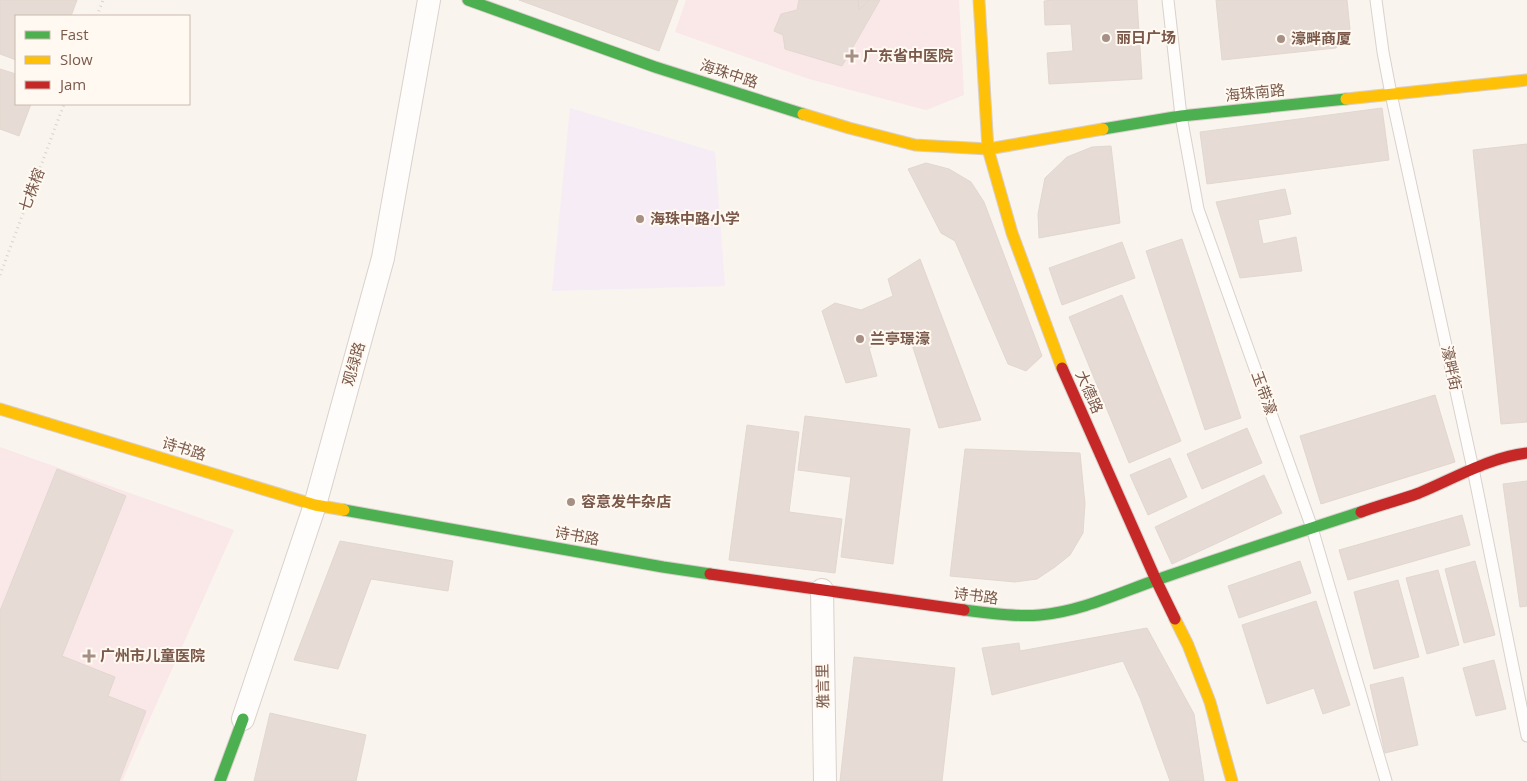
<svg xmlns="http://www.w3.org/2000/svg" width="1527" height="781" viewBox="0 0 1527 781" font-family="'Open Sans','Noto Sans SC',sans-serif">
<style>
.education{fill:#f5ecf5}
.medical{fill:#fae7e7}
.building{fill:#e6dcd5;stroke:#e2d7d0}
.lines{fill:none;stroke-linecap:round;stroke-linejoin:round}
.lane-casing{stroke:#d9d1cc;stroke-width:13}
.street-casing{stroke:#d9d1cc;stroke-width:24}
.fast-casing{stroke:#d9cfca;stroke-width:13}
.slow-casing{stroke:#d9cfca;stroke-width:13}
.jam-casing{stroke:#d9cfca;stroke-width:13}
.path{stroke:#dbd2ce;stroke-width:3;stroke-dasharray:1 4;stroke-linecap:butt}
.lane{stroke:#fefdfc;stroke-width:11}
.street{stroke:#fefdfc;stroke-width:22}
.fast{stroke:#4caf50;stroke-width:11}
.slow{stroke:#ffc107;stroke-width:11}
.jam{stroke:#c62828;stroke-width:11}
.poi-dot{fill:#a68f84;stroke:#fff9f1;stroke-width:2}
.labels{text-anchor:middle;stroke-width:4;stroke-linejoin:round;paint-order:stroke}
.poi-label{font-size:15px;font-weight:bold;fill:#7a594b;stroke:#fff9f1;text-anchor:start}
.street-label{font-size:15px;fill:#7a594b;stroke:#fff9f1}
</style>
<rect width="100%" height="100%" fill="#f9f4ee"/>
<path class="education" d="M570,108L715,152L725,286L552,291Z"/>
<g class="medical">
<path d="M686,0H959L964,95L926,110L809,79L675,32Z"/>
<path d="M0,447L234,530L122,781H0Z"/>
</g>
<g class="building">
<path d="M0,0H77L71,16H16V60L0,54Z"/>
<path d="M519,0H678L659,51Z"/>
<path d="M799,0H880L842,66L785,49L783,35L774,31L781,14L797,10Z"/>
<path d="M858,0H869L859,10Z"/>
<path d="M1055,0H1137L1142,79L1049,84L1047,53L1073,51L1071,24L1045,25L1044,1Z"/>
<path d="M1216,0H1347L1350,29L1336,48L1222,60Z"/>
<path d="M0,69L16,74V104H31L19,136L0,129Z"/>
<path d="M1382,108L1389,160L1207,184L1200,132Z"/>
<path d="M1527,144V422L1501,424L1473,150Z"/>
<path d="M1111,146L1120,223L1039,238L1038,214L1045,178L1067,157L1092,147Z"/>
<path d="M926,163L949,169L971,182L984,202L1042,356L1026,371L1008,364L955,241L941,233L908,169Z"/>
<path d="M1285,189L1291,214L1258,220L1263,244L1296,237L1302,271L1240,278L1216,202Z"/>
<path d="M1182,239L1241,418L1205,430L1146,251Z"/>
<path d="M1122,242L1135,278L1062,305L1049,268Z"/>
<path d="M920,259L981,420L939,428L907,329L869,348L877,376L846,383L822,311L835,303L861,310L893,296L888,279Z"/>
<path d="M1122,295L1181,441L1129,463L1069,317Z"/>
<path d="M1435,395L1455,462L1321,504L1300,436Z"/>
<path d="M805,416L910,429L893,564L841,557L851,477L798,470Z"/>
<path d="M747,425L799,432L789,512L842,519L835,573L729,560Z"/>
<path d="M1247,428L1262,463L1202,489L1187,454Z"/>
<path d="M965,449L1080,453L1085,504L1083,533L1070,555L1055,567L1037,579L1015,582L950,576Z"/>
<path d="M1170,458L1187,497L1148,515L1130,475Z"/>
<path d="M57,469L126,496L62,656L115,677L108,696L146,711L119,781H0V611Z"/>
<path d="M1264,475L1282,513L1172,564L1155,527Z"/>
<path d="M1527,481V606L1520,607L1503,484Z"/>
<path d="M1462,515L1470,545L1348,580L1339,550Z"/>
<path d="M340,541L453,561L448,591L371,579L338,669L294,660Z"/>
<path d="M1300,561L1311,593L1239,618L1228,586Z"/>
<path d="M1475,561L1495,635L1464,643L1445,569Z"/>
<path d="M1438,570L1459,645L1427,654L1406,578Z"/>
<path d="M1398,580L1419,657L1374,669L1354,592Z"/>
<path d="M1316,601L1350,705L1323,714L1314,688L1267,704L1242,625Z"/>
<path d="M1147,628L1194,714L1204,781H1170L1140,698L1123,661L992,695L982,648L1019,643L1020,651Z"/>
<path d="M854,657L955,668L942,781H840Z"/>
<path d="M1494,660L1506,709L1476,716L1463,668Z"/>
<path d="M1403,677L1418,745L1385,753L1370,685Z"/>
<path d="M270,713L366,735L356,781H254Z"/>
</g>
<g class="lines">
<defs>
<g id="lane">
<path d="M1168,0L1181,116L1198,209L1312,528L1386,781"/>
<path d="M1376,0L1383,52L1391,94L1473,469L1527,736"/>
</g>
<g id="street">
<path d="M822,590L825,781"/>
<path d="M243,719L315,505L383,258L429,0"/>
</g>
<g id="fast">
<path d="M468,0L655,67L803,114"/>
<path d="M1103,129L1181,116L1346,99"/>
<path d="M344,510L663,567L710,574"/>
<path d="M964,610C989,613 1015,617 1040,615C1082,611 1119,593 1159,579C1226,556 1293,534 1361,512"/>
<path d="M220,781L243,719"/>
</g>
<g id="slow">
<path d="M979,0L988,149L1012,233L1062,368"/>
<path d="M1346,99L1527,80"/>
<path d="M803,114L849,128L915,145L988,149L1103,129"/>
<path d="M0,409L315,505L344,510"/>
<path d="M1175,619L1188,645L1210,702L1232,781"/>
</g>
<g id="jam">
<path d="M1062,368L1156,580L1175,619"/>
<path d="M1361,512C1380,505 1400,500 1419,493C1453,479 1490,457 1527,453"/>
<path d="M710,574L964,610"/>
</g>
</defs>
<use href="#lane" class="lane-casing"/>
<use href="#street" class="street-casing"/>
<use href="#fast" class="fast-casing"/>
<use href="#slow" class="slow-casing"/>
<use href="#jam" class="jam-casing"/>
<g class="path">
<path d="M97,16L103,0"/>
<path d="M0,275L64,104"/>
</g>
<use href="#lane" class="lane"/>
<use href="#street" class="street"/>
<use href="#fast" class="fast"/>
<use href="#slow" class="slow"/>
<use href="#jam" class="jam"/>
</g>
<g class="poi-dot">
<circle cx="1106" cy="38" r="5"/>
<circle cx="1281" cy="39" r="5"/>
<path d="M849.5 48.5h5v5h5v5h-5v5h-5v-5h-5v-5h5z"/>
<circle cx="640" cy="219" r="5"/>
<circle cx="860" cy="339" r="5"/>
<circle cx="571" cy="502" r="5"/>
<path d="M86.5 648.5h5v5h5v5h-5v5h-5v-5h-5v-5h5z"/>
</g>
<g class="labels">
<g class="poi-label">
<text x="1116" y="43">丽日广场</text>
<text x="1291" y="44">濠畔商厦</text>
<text x="863" y="61">广东省中医院</text>
<text x="650" y="224">海珠中路小学</text>
<text x="870" y="344">兰亭璟濠</text>
<text x="581" y="507">容意发牛杂店</text>
<text x="100" y="661">广州市儿童医院</text>
</g>
<g class="street-label">
<text transform="translate(729 74) rotate(18)" y="5">海珠中路</text>
<text transform="translate(1255 93) rotate(-6)" y="5">海珠南路</text>
<text transform="translate(32 190) rotate(-69)" y="5">七株榕</text>
<text transform="translate(354 364) rotate(-74)" y="5">观绿路</text>
<text transform="translate(1451 368) rotate(78)" y="5">濠畔街</text>
<text transform="translate(1089 392) rotate(66)" y="5">大德路</text>
<text transform="translate(1264 393) rotate(70)" y="5">玉带濠</text>
<text transform="translate(184 449) rotate(17)" y="5">诗书路</text>
<text transform="translate(577 536) rotate(10)" y="5">诗书路</text>
<text transform="translate(976 596) rotate(7)" y="5">诗书路</text>
<text transform="translate(823 686) rotate(-91)" y="5">雅言里</text>
</g>
</g>
<rect x="15" y="15" width="175" height="90" fill="#fff9f1" stroke="#cab9af"/>
<rect x="25" y="31" width="25" height="8" fill="#4caf50" stroke="#cab9af"/>
<text x="60" y="40" font-size="15" fill="#7a594b">Fast</text>
<rect x="25" y="56" width="25" height="8" fill="#ffc107" stroke="#cab9af"/>
<text x="60" y="65" font-size="15" fill="#7a594b">Slow</text>
<rect x="25" y="81" width="25" height="8" fill="#c62828" stroke="#cab9af"/>
<text x="60" y="90" font-size="15" fill="#7a594b">Jam</text>
</svg>
